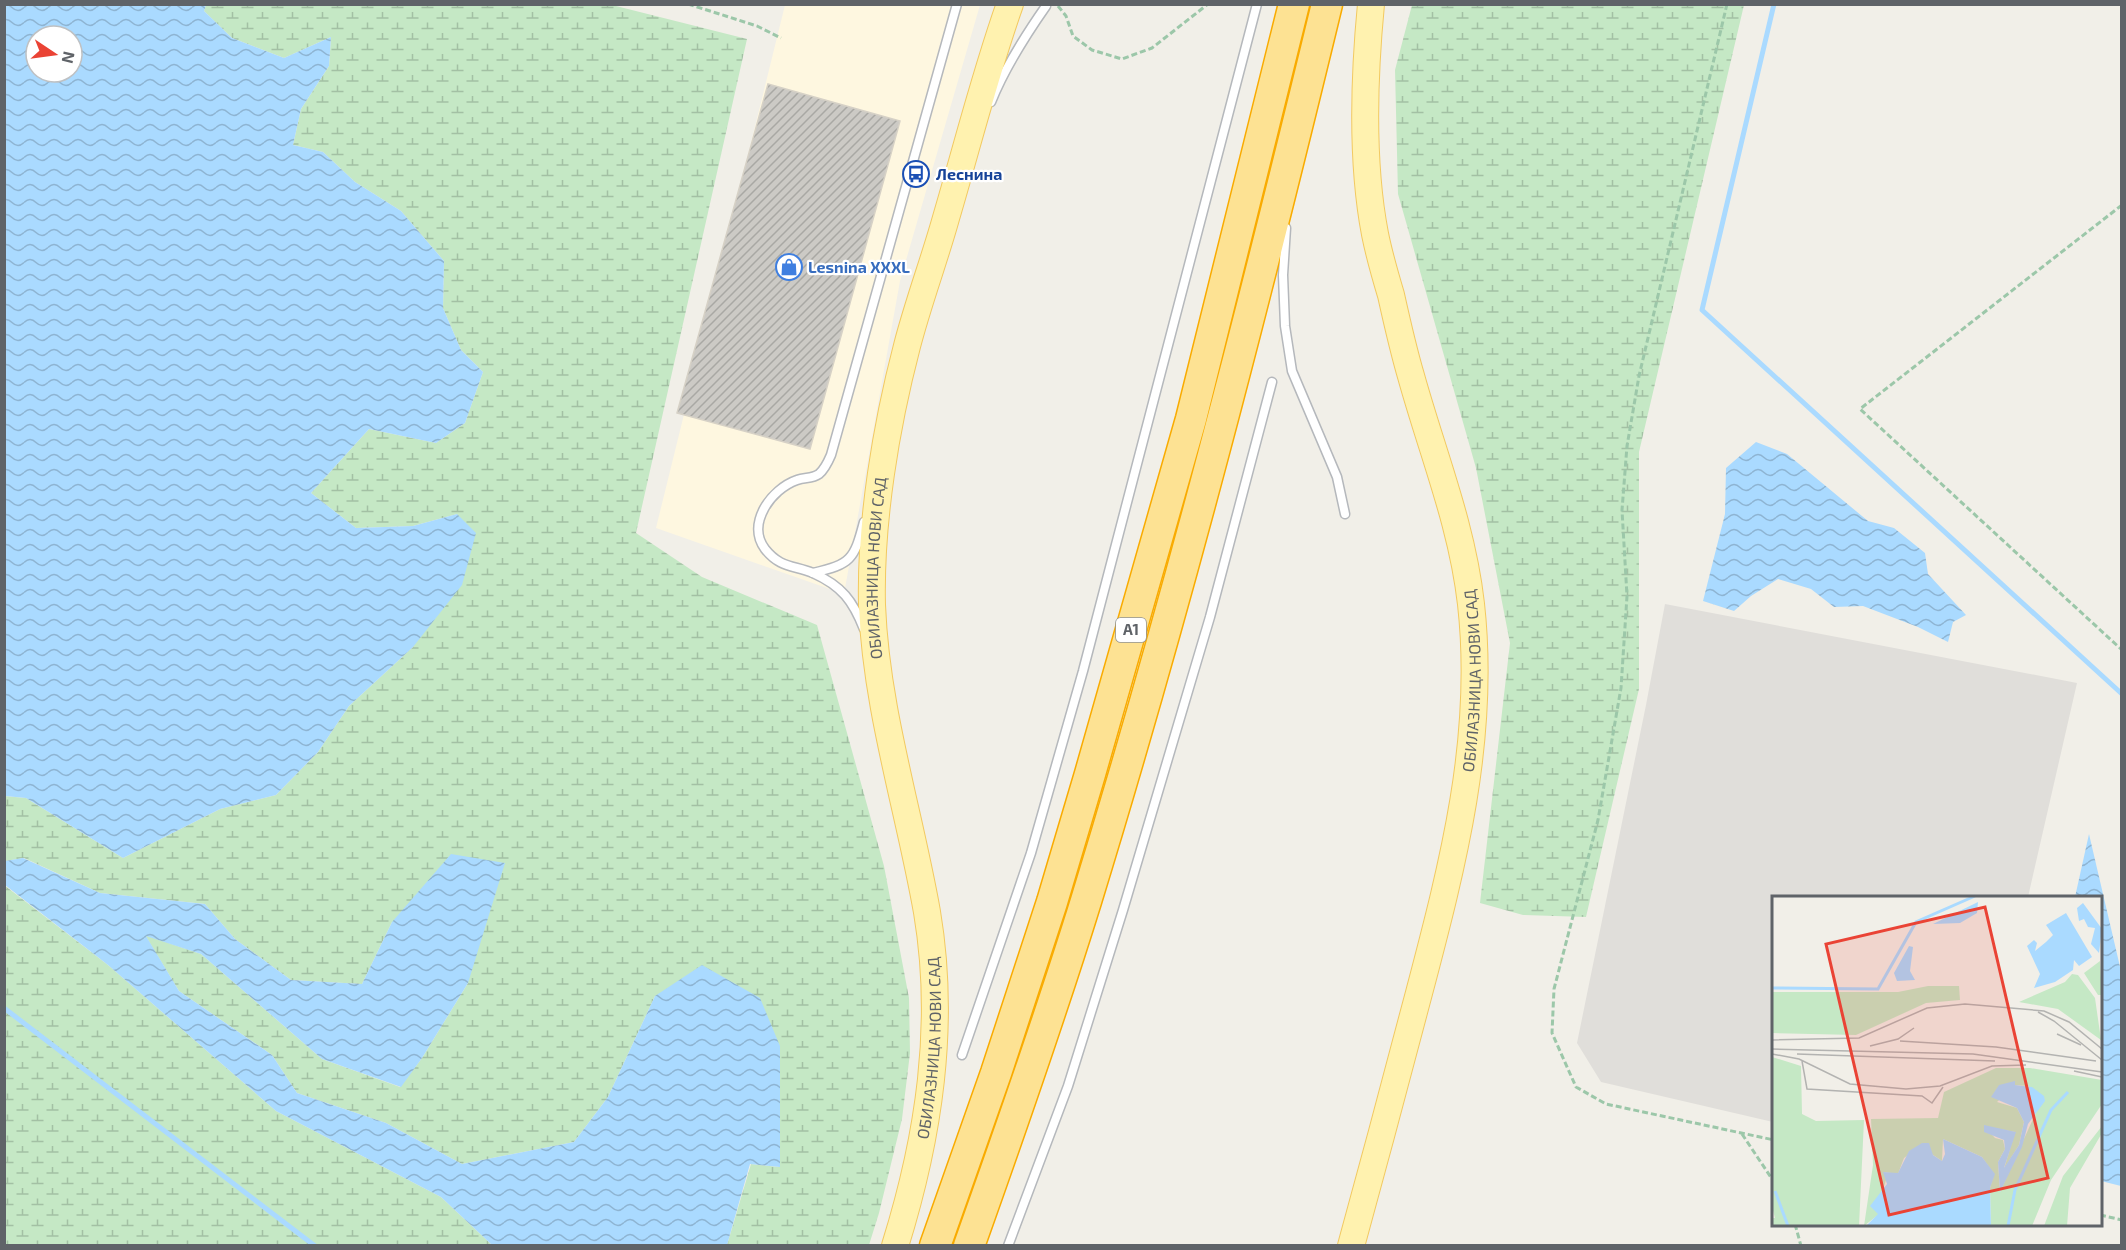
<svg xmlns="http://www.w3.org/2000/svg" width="2126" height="1250" viewBox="0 0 2126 1250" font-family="'Exo 2',sans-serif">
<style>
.commercial{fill:#fef7e0}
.industrial{fill:#e0deda}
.wetland{fill:url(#wetland-marsh)}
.water{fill:url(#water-waves);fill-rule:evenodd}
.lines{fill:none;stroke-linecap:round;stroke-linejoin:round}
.stream{stroke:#aadaff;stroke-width:5}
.building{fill:url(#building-hatch);stroke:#d6d1c6;stroke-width:1.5}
.service-casing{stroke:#b5b8bc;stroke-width:11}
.primary-casing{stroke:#f2c960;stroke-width:28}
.motorway-casing{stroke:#f9ab00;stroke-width:33}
.path{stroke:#9cc7a9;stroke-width:3;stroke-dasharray:6 3;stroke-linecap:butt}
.service{stroke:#fff;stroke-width:8}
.primary{stroke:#fff2af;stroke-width:26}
.motorway{stroke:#fde293;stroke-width:30}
.labels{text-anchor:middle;stroke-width:4.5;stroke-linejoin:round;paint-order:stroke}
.shield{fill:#fff;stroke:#8f9295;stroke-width:1.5}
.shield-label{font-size:15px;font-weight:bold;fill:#5f6368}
.transit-label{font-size:16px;font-weight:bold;fill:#164399;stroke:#fff;text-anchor:start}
.shop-label{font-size:16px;font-weight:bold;fill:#366cbe;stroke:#fff;text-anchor:start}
.street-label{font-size:16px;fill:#5f6368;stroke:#fff}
.inset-river{fill:none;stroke:#aadaff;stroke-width:3}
.inset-road{fill:none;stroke:#b3b3b1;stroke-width:1.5}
.view{fill:#ea4335;fill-opacity:0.15;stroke:#ea4335;stroke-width:3}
.inset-edge{fill:none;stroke:#5f6368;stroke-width:3}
</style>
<defs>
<pattern id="wetland-marsh" width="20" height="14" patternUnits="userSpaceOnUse" patternTransform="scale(1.5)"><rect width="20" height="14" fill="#c5e8c5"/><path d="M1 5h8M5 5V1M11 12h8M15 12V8" fill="none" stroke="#a3c0a4"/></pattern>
<pattern id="water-waves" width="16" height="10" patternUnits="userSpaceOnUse" patternTransform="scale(1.5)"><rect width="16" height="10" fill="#aadaff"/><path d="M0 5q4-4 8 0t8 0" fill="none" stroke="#8eb4d2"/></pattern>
<pattern id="building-hatch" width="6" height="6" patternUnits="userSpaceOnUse" patternTransform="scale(1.5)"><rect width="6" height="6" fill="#cccac5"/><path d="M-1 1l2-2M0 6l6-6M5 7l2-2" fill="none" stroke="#a9a8a4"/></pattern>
</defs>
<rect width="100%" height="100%" fill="#f1efe8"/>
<path class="commercial" d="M785,5H980L900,281L844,594L656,528Z"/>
<path class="industrial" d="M1665,604L2077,683L2028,897L1774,898L1773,1122L1601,1082L1577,1043L1646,705Z"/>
<g class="wetland">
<path d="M206,5H612L747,39L636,533L702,577L817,625L884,866L909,998L910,1053L902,1119L879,1213L869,1245H727L751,1164L779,1167L655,996L608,1097L574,1142L462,1164L386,1123L297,1093L272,1055L179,991L145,935L201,954L322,1059L400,1087L422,1058L468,983L392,922L362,984L291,980L235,939L205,904L100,893L24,858L5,861L4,796L26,798L123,858L220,809L276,795L318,752L349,706L413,647L457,514L413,526L356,528L311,493L369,429L436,443L465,423L483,372L461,350L443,308L444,261L401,211L355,182L323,152L293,145L301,109L329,66L331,37L284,58L232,38L204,11Z"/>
<path d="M1412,5H1744L1639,452V689L1586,917L1523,915L1480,903L1510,643L1476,468L1398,194L1395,70Z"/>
<path d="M4,885L108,965L276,1111L441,1197L492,1245H5Z"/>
</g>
<g class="water">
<path d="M4,5H206L204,11L232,38L284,58L331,37L329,66L301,109L293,145L323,152L355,182L401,211L444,261L443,308L461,350L483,372L465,423L436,443L369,429L311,493L356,528L413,526L457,514L476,533L462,585L413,647L349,706L318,752L276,795L220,809L123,858L26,798L5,796ZM36,36H72V72H36Z"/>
<path d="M1756,442L1787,454L1868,521L1894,528L1925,553L1928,574L1966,615L1953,622L1948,642L1918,627L1863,606L1834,607L1811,589L1778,579L1751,596L1734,611L1703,601L1725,514L1726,468Z"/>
<path d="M2089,834L2121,971V1186L2101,1181L2100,898L2075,897Z"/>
<path d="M451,854L505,863L468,983L422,1058L401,1087L322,1059L201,954L146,936L179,991L272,1055L297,1093L386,1123L462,1164L574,1142L608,1097L655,996L702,965L760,998L780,1046V1167L750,1164L727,1245H492L441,1197L276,1111L108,965L5,885V861L23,858L100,893L205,904L235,939L291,980L362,984L392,922Z"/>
</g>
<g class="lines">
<g class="stream">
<path d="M1774,4L1702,310L2122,694"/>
<path d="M4,1008L315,1246"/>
</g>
</g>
<path class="building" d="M768,84L900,121L810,449L677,413Z"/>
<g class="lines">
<defs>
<g id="service">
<path d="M991,102C1005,67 1025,36 1046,6"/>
<path d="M1286,228L1283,275L1285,326L1292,371L1337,477L1345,514"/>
<path d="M813,573C851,564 854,560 864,522"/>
<path d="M864,629C853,601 842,586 813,573C793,565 780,568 765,549C746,524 771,489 797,480C805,477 812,479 819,474C825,469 828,462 831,455L957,4"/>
<path d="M962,1055L1031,853L1083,671L1257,4"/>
<path d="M1008,1246L1068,1086L1123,910L1210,617L1272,382"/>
</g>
<g id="primary">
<path id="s1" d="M895,1246C929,1137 946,1025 927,912C909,810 876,709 872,605C870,522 886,426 907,346C918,303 934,261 946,218C967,147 985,74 1010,4"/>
<path id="s2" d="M1351,1246C1374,1162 1397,1077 1419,993C1453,864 1486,738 1471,604C1462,524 1432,452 1411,376C1403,349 1397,322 1391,295C1385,275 1379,254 1375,234C1361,161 1364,77 1371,4"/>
</g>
<g id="motorway">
<path d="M935,1246L996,1073L1052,902L1090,774L1191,419L1294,4"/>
<path d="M969,1246C1010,1131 1050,1017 1086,901C1177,605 1254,305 1327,4"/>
</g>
</defs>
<use href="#service" class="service-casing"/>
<use href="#primary" class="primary-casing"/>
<use href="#motorway" class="motorway-casing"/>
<g class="path">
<path d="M688,4L757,26L781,38"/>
<path d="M1727,4L1639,376L1627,446L1622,510L1627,596L1621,688L1598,820L1554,989L1552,1033L1576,1087L1606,1104L1774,1140"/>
<path d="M1058,6L1066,16L1073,36L1092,50L1122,59L1152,48L1208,4"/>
<path d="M2122,205L1860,409L2122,650"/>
<path d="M1742,1134L1774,1182"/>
<path d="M2100,1215L2122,1220"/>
<path d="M1795,1224L1801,1246"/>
</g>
<use href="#service" class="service"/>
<use href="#primary" class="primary"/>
<use href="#motorway" class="motorway"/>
</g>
<defs>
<symbol id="bus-ring" viewBox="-11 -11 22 22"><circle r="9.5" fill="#fff" stroke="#1a4fb4" stroke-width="1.5"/><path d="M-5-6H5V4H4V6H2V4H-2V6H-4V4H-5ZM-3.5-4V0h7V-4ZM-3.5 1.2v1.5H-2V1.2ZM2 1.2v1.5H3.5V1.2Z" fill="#1a4fb4"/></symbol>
<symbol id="shop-ring" viewBox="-11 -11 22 22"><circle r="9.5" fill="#fff" stroke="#3f7fe0" stroke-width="1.5"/><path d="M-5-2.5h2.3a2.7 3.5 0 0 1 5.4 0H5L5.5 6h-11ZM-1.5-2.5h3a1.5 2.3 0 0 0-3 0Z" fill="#3f7fe0"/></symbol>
</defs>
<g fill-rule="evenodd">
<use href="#bus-ring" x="901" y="159" width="30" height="30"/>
<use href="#shop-ring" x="774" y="252" width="30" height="30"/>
</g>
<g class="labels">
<rect class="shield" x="1116" y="618" width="30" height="24" rx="4.5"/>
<g class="shield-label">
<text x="1131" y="635">A1</text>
</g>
<g class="transit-label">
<text x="936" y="180">Леснина</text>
</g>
<g class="shop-label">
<text x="808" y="273">Lesnina XXXL</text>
</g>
<g class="street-label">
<text dy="6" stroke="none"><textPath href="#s1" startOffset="688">ОБИЛАЗНИЦА НОВИ САД</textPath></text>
<text dy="6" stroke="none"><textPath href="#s2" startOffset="580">ОБИЛАЗНИЦА НОВИ САД</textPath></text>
<text dy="6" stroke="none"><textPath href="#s1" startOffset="202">ОБИЛАЗНИЦА НОВИ САД</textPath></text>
</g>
</g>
<g transform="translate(1772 896)">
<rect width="330" height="330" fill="#f1efe8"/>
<path d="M328,65L330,99H326L312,77ZM300,78L306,79L323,102L329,144L286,113L247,106L293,86ZM156,90H187L188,104L154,107L84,139L0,137V96H126ZM0,161L29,170L30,218L44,225L92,224L87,330H0V322H3L0,311ZM224,172H258L330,184V208L279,284L260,330H219L218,292L222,278L210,261L171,243L170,265L148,250L132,262L126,278L112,276L115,281L104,315L107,318L92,330L101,269L99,223L166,222L172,196ZM243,189L256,190L264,197L266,212L228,296L226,266L233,253L231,244L223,242L212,230L243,236L232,273L247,249L252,226L245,212L225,206ZM330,230V237L298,292L295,330H272L291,280Z" fill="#c5e8c5" fill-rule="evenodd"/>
<path d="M206,6L205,17L188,27L161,28ZM311,7L330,33L327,57L319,48L323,32L316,31L312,23L307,25L305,12ZM294,17L320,61L307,70L302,64L301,74L283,86L262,92L268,78L255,50L262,44L265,47L263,55L274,46L281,39L274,29ZM137,50L141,51L138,75L143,84L125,85L122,77ZM243,185V189L260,191L272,200L273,205L256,228L250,251L228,296L226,266L233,253L232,244L212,236V229L244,236L232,272L247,249L252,226L245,212L219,201L227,189ZM171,243L210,261L223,278L218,292L219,330H94L106,318L98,310L115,288L111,276L126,277L137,255L150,247H157L161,259L170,265L173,258Z" fill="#aadaff"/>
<path class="inset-river" d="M0,92L106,93L144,26L203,0M3,295L16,330M236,330L243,294L279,214L296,196"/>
<path class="inset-road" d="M266,116L282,125L330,164M285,138L309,149M0,144L87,142L155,112L193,108L272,115L297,126L330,153M128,145L224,151L324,165M98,150L126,143L142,132M0,153L201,158L330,176M0,158L27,163L78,188L134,193L168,190L220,170L254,169M25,158L223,165M30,165L35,193L150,200L160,207L171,191M302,175L330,181"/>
<path class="view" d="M213,11L276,282L117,319L54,48Z"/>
<rect width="330" height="330" class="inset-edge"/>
</g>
<rect width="2126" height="1250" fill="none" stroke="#5f6368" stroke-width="12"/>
<g transform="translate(54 54) rotate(103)"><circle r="28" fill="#ffffff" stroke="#bfc1c3" stroke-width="1.5"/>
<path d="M0-4.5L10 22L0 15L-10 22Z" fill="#ea4335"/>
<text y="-9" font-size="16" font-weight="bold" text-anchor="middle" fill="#5f6368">N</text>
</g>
</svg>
